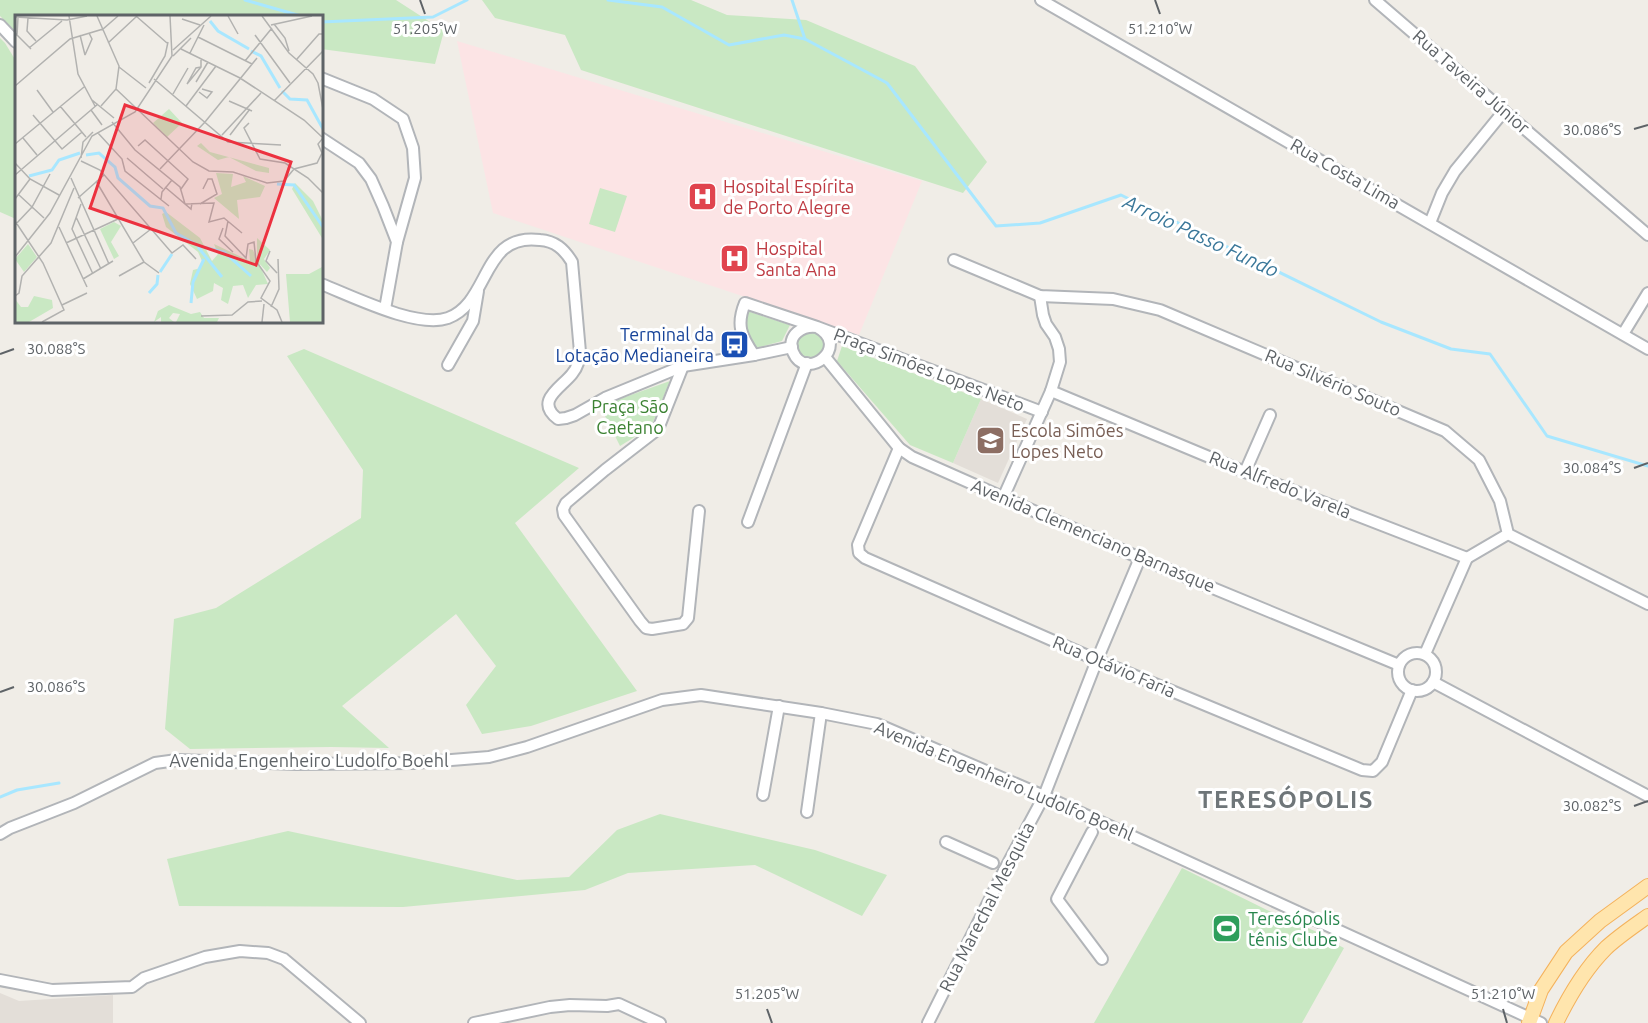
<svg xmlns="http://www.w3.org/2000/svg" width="1648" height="1023" viewBox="0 0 1648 1023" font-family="Ubuntu,sans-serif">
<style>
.education{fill:#e3ded8}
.medical{fill:#fce4e5}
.green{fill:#c9e8c3}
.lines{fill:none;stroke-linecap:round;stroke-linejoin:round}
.stream{stroke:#a8e7ff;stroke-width:3}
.minor-casing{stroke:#b2b5b9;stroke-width:14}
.major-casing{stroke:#f4b25c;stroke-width:16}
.minor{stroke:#fff;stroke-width:10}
.major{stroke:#ffe5ad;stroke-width:14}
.ticks{fill:none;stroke:#5e6367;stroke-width:2}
.labels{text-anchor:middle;stroke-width:6;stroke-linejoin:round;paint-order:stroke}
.street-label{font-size:18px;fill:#5e6367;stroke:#fff}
.health-label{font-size:18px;fill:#be3a42;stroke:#fff;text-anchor:start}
.transit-label{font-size:18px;fill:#164399;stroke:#fff;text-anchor:end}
.park-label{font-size:18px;fill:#3b8232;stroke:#fff}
.education-label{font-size:18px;fill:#785e54;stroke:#fff;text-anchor:start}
.leisure-label{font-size:18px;fill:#27864d;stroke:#fff;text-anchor:start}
.water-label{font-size:20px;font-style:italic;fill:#3a7799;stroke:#fff}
.district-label{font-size:24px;font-weight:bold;letter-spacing:1.5px;fill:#6f7679;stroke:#fff}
.inset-river{fill:none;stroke:#a8e7ff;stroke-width:3}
.inset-road{fill:none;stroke:#b2b2b0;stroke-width:1.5}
.view{fill:#ec313f;fill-opacity:0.15;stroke:#ec313f;stroke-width:3}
.inset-edge{fill:none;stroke:#5e6367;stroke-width:3}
.ticks-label{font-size:15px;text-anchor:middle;fill:#5e6367;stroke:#fff;stroke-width:6;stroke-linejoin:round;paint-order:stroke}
</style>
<rect width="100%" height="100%" fill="#f0ede7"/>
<g class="education">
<path d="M981,399L1027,419L998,483L953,463Z"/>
<path d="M0,993L19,1001L113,995V1023H0Z"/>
</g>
<path class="medical" d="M457,41L922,181L859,335L493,213Z"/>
<g class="green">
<path d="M0,0H396L444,31L435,64L321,49V16H76L58,14V16H16V32L0,16Z"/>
<path d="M482,0H691L727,15L806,20L915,66L987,162L963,193L581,70L565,35L495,18Z"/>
<path d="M0,38L5,43L16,61V219L0,212Z"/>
<path d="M600,188L627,196L615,232L589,224Z"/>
<path d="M747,311L790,325L782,341L756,348C746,337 742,325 747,311Z"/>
<path d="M816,330L825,341V351L813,360C796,357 792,347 801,333Z"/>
<path d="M842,346L981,399L953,463L910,445L837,361Z"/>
<path d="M304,349L579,468L515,523L637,691L531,726L482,734L466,705L496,666L456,614L342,706L389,748L331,747L190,749L165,729L174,619L216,608L361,518L363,470L287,356Z"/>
<path d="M670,381L651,427L620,446L600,406Z"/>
<path d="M660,814L815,850L887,875L862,916L755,865L628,873L585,890L403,907L179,906L167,859L288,831L517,880L569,877L617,830Z"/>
<path d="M1182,868L1267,910L1326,936L1325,938L1344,948L1302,1023H1094Z"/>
</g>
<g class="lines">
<g class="stream">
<path d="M245,0L301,16"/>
<path d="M608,0L662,7L729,45L784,35L805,39L887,83L996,226L1040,223L1121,195L1381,322L1451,349L1490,354L1547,436L1648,466"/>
<path d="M792,0L805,39"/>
<path d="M321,22L433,17L467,0"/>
<path d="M0,797L17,790L59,783"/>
</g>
<defs>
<g id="minor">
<path d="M1041,0L1648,349"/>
<path d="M1375,0L1648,235"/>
<path d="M0,25L16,42"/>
<path d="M321,78L373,99L403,119L413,148L415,178L397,242"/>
<path d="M321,138L359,163L371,179L383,206L397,242L385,309"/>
<path d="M1430,223L1442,193L1455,171L1504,111"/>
<path d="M954,260L1040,296L1113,299L1160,310L1445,431L1479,460L1500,501L1508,534L1648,604"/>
<path d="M321,284C352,296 417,329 448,318C491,302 481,232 540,240C555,241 564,249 572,262L580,352C579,360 578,367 572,374C561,388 534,401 558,419L566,418L575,415L605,398L683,366L754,355L792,347"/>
<path d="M1623,334L1648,293"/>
<path d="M754,355C741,336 736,325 745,303L817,327C852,346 806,383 793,352C786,335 803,325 817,327L1042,412"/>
<path d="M825,357L899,448L912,457L1140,558L1399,665"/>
<path d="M448,365L473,321L478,291"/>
<path d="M683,366L658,429L605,470L566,503L563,509L564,515L640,621L646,628L652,629L683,624L688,618L699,511"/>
<path d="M1051,391L1245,472L1467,558"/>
<path d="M899,448L858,545L859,553L865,558L1097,660L1362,770L1373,771L1382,762L1412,690"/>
<path d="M1245,472L1270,415"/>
<path d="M1003,498L1051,391L1060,362L1059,349L1055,337L1046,324L1043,315L1040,296"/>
<path d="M748,522L807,363"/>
<path d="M1467,558L1508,534"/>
<circle cx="1417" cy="672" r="19"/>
<path d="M1425,654L1467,558"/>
<path d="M1433,682L1648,796"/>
<path d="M763,795L779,706"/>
<path d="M807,812L821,713"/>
<path d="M1092,832L1057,899L1102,959"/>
<path d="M0,834L10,828L74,803L155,763L177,760L296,764L414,763L489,757L527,747L662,700L701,695L821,713L877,724L1044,796L1541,1023"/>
<path d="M946,842L993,863"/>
<path d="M0,980L52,990L132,987L144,978L205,957L240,951L268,953L284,959L360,1023"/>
<path d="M474,1023L550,1007L570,1005L607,1006L619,1004L660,1023"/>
<path d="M928,1023L1005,869L1044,796L1097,660L1140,558"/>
</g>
<g id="major">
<path d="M1529,1023L1541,990L1566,952L1600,921L1648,886"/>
<path d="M1556,1023C1569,996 1585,969 1606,948C1619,936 1634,926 1648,916"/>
</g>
</defs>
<use href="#minor" class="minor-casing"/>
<use href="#major" class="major-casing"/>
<use href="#minor" class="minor"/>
<use href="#major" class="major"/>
</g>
<path class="ticks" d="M420,0L425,14M1155,0L1160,14M1634,129L1648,125M0,354L14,349M1634,468L1648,463M0,692L14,687M1634,806L1648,801M767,1009L772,1023M1503,1009L1507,1023"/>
<defs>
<symbol id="hospital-square" viewBox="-11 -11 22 22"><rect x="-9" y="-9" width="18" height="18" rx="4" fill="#e0444e" stroke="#fff"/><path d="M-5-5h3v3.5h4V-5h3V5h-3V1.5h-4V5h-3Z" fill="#fff"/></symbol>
<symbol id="bus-square" viewBox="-11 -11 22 22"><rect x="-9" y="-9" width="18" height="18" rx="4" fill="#1a4fb4" stroke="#fff"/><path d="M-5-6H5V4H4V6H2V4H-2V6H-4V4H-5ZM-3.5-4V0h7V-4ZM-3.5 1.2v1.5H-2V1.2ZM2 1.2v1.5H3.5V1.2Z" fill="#fff"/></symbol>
<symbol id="school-square" viewBox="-11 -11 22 22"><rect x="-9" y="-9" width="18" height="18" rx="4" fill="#8d6e63" stroke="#fff"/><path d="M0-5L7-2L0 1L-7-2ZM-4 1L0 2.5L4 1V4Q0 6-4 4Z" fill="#fff"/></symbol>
<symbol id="stadium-square" viewBox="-11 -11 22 22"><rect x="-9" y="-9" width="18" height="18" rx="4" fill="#2e9e5b" stroke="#fff"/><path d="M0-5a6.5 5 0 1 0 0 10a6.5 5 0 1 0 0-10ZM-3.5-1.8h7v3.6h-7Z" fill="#fff"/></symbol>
</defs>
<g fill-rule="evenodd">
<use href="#hospital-square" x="686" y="180" width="33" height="33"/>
<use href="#hospital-square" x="718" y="242" width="33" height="33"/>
<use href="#bus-square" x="718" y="328" width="33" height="33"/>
<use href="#school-square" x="974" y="424" width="33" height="33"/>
<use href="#stadium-square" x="1210" y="912" width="33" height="33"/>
</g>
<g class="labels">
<g class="street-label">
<text transform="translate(1471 82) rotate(41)" y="6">Rua Taveira Júnior</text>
<text transform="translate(1345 174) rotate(30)" y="6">Rua Costa Lima</text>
<text transform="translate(929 370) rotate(21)" y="6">Praça Simões Lopes Neto</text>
<text transform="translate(1333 383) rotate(23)" y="6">Rua Silvério Souto</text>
<text transform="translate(1280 485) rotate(22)" y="6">Rua Alfredo Varela</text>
<text transform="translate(1093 536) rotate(23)" y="6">Avenida Clemenciano Barnasque</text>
<text transform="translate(1114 667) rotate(23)" y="6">Rua Otávio Faria</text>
<text x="309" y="767">Avenida Engenheiro Ludolfo Boehl</text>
<text transform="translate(1004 781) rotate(23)" y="6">Avenida Engenheiro Ludolfo Boehl</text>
<text transform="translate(987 907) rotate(-63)" y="6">Rua Marechal Mesquita</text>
</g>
<g class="health-label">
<text x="723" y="193">Hospital Espírita<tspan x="723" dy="21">de Porto Alegre</tspan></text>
<text x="756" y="255">Hospital<tspan x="756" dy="21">Santa Ana</tspan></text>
</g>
<g class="transit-label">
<text x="714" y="341">Terminal da<tspan x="714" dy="21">Lotação Medianeira</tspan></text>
</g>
<g class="park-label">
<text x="630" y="413">Praça São<tspan x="630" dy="21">Caetano</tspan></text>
</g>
<g class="education-label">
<text x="1011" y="437">Escola Simões<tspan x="1011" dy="21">Lopes Neto</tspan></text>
</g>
<g class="leisure-label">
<text x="1248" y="925">Teresópolis<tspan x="1248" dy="21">tênis Clube</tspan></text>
</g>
<g class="water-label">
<text transform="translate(1201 236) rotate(25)" y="7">Arroio Passo Fundo</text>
</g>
<g class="district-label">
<text x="1286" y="808">TERESÓPOLIS</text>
</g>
</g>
<g transform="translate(15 15)">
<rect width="308" height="308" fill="#f0ede7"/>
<path d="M154,94L167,108L152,122L138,108ZM186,128L195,137L254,153V158L241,156L214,142L203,145L182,131ZM201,158L218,159L216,172L231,167L228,161L250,171L245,182L222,185L224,204L199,183L207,179ZM280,168L298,186L307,204V223L277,174ZM151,197L185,223L197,246L203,239L199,229L235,246L234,234L238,235L253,269L241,270L233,283L228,270L218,271L213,289L206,285L208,273L199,268L198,276L182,284L175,269L178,255L186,253L187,246L183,237L151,212L147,199ZM99,207L106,211L96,227L104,241L99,244L85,214ZM242,223L255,235L249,244L255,253L252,257L242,246ZM13,229L22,242L9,257L0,244ZM307,252V307H275L271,259H294ZM19,281L37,285L38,293L14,307H0V284L6,292H13ZM154,290L176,299L185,297L189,303H204L202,307H161L165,299L158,298L154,303L159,307H146V302L139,307L143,296Z" fill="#c9e8c3"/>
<path class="inset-river" d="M195,6L203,16L234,34M236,36L246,41L265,73M267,76L275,84L292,85L308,114M71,140L84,138L100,152L103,163L135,191L148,193L161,218L184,231L209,237L236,261M14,161L37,155L44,145L65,138M262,169L279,170L308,212M183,232L207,262M145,257L157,239M134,278L142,269L143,260M176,288L178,267L189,244"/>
<path class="inset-road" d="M54,1L63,59L80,91M82,1L104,51L101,74L86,91M121,1L152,28M213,1L223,19M247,1L274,38L298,59L303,68M0,2L52,5L72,1M13,3L12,16L21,26M167,4L185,10M259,9L270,23L274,36M256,10L297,1M0,18L16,34M65,20L70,40M240,20L275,68M2,21L3,2M183,22L237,49M93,28L122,1M14,33L47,6M166,34L225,63L289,105L307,122M158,35L196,1M175,38L189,10M70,40L77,24L74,18M158,41L176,23M282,44L304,19H308M230,46L257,13M104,52L131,73M186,52L181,53L172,69L186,52V45M139,64L213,127L266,130M181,67L193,47M134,68L150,41L153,27M303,68L308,94M0,71L55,24L88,14L103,1M101,74L178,147L194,156L218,157L252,168L269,166L279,154L302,148L307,138L303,129L308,123M22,75L38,97M184,77L192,83L197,77L187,74M158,79L173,53M77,85L99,103M214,86L237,96M259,86L308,36M45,91L71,122M171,91L201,51M76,95L87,110M18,100L47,134L67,117M97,107L120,135L165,172L170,189M234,108L229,113L245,144L270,148L293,163L308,178M83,118L107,144L110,156L154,191M207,120L246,78M215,120L235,94M8,123L22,140M0,129L69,72M123,131L130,125L173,164L166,174M66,143L68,127L78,117M112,143L148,174M66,146L85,155L157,238L168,230L181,244M0,148L15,164L44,180M145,154L190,107L242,43M0,160L83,89M56,163L94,249M81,166L129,247L144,258M150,172L176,194L177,188M4,180L29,203M63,183L89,160M0,184L15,164M146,184L147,177L157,165M66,189L57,214L78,259M170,189L199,188L194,207L209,203L227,218M185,189L202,179L197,164H193L188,174M61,202L86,254M0,206L28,248L49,295L27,307M213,206L210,221L231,243L233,229L239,227L241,246L255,266L246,283L262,295L267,307M0,210L17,192L35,159M44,212L72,272M208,213L204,224L218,237M51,228L103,204M118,228L136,214M255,236L251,246L262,258M0,242L35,198L77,121L120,97L157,41L155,1M104,261L129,247M68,264L98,246M0,281L4,278L7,261L36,228L59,173M47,290L72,278M256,292L264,274L263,244M186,301L217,300L233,287L247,286M247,307L249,289"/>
<path class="view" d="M110,90L276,147L241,250L75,193Z"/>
<rect width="308" height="308" class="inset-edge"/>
</g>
<g class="ticks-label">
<text x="425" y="34">51.205°W</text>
<text x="1160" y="34">51.210°W</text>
<text x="1592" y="135">30.086°S</text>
<text x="56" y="354">30.088°S</text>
<text x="1592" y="473">30.084°S</text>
<text x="56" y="692">30.086°S</text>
<text x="1592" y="811">30.082°S</text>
<text x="767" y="999">51.205°W</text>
<text x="1503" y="999">51.210°W</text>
</g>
</svg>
